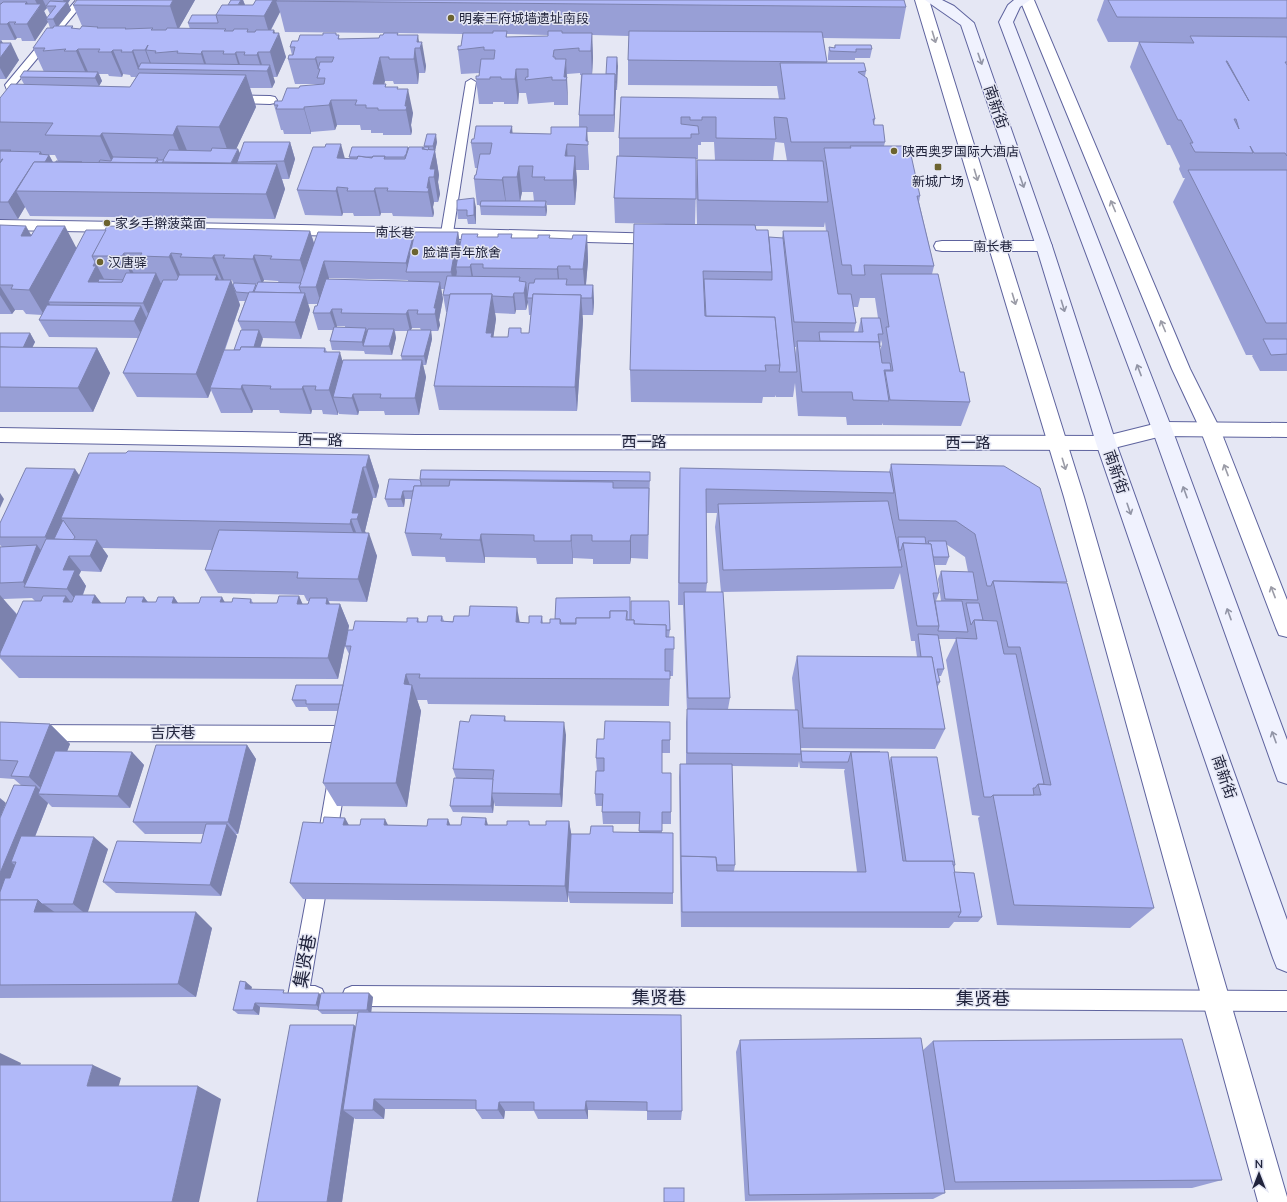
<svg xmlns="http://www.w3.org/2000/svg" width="1287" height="1202" viewBox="0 0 1287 1202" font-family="Mulish,'Noto Sans SC',sans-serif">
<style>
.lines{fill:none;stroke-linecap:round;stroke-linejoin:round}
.service-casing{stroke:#5e639e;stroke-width:2}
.minor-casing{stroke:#5e639e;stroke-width:2}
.tertiary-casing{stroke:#5e639e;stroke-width:2}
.secondary-casing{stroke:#5e639e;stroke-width:2}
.service{fill:#fff;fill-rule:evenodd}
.minor{fill:#fff;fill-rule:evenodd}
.tertiary{fill:#fff;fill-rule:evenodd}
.secondary{fill:#f0f2fe;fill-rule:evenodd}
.wall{fill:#989fd6;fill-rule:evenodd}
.shaded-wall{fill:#7c82ae}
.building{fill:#b1b9f9;stroke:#7c82ae;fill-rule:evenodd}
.oneway{stroke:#9b9ca7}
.oneway2{stroke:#9295a6}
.poi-dot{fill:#6c632f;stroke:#e5e7f4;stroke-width:1.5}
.labels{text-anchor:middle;stroke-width:3;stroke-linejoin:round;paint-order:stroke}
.far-poi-label{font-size:13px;fill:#20233b;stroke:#e5e7f4;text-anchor:start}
.far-street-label{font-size:13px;fill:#20233b;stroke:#e5e7f4}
.street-label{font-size:15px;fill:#20233b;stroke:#e5e7f4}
.near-street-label{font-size:18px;fill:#20233b;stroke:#e5e7f4}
</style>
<rect width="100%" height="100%" fill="#e5e7f4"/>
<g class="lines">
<defs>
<g id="service">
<path d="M76,0H86L15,85L19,95L4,119L0,120V109L9,95L5,85Z"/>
<path d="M471,79L476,82L453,233L451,236H443L441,233L466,82Z"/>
<path d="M0,725L346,726L352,729L355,734L350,748L344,750L338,748L335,742L0,741Z"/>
<path d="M337,772L343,774L346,780L336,838L334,844L327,847L320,844L318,838L328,780L331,774Z"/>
<path d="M319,870L326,872L328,879L310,986H315L322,989L325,996L322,1003C312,1007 301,1007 291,1003L288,996L310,879L312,872Z"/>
<path d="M352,986L1287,991V1011L352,1006L345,1003L342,996L345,989Z"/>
</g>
<g id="minor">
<path d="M915,0H929L1004,241H1044L1050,242L1052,246L1050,250L1044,251H1007L1084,497L1287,1197V1202H1258L1064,497L990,251H942L936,250L934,246L936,242L942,241H987Z"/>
<path d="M1020,0H1034L1190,369L1220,429L1287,600V637L1279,635L1276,628L1200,429L1172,369Z"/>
<path d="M223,95L270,96L275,97L277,100L275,103L270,104L218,102L216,99L218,96Z"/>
<path d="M0,220L301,225L665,234L671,235L673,239L671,243L665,244L301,235L0,230Z"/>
</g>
<path id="tertiary" d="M1162,422L1287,423V437L1162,436L1106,450L416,449L0,442V428L416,435L1106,436Z"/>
<g id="secondary">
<path d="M925,0H942L954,6L974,23L1052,246L1116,443L1287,920V972L1277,968L1273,958L1096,443L1036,246L961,25Z"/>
<path d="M1014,0H1030L1020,7L1013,22L1172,429L1287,740V784L1278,781L1275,773L1152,429L999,22L1008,5Z"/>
</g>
</defs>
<use href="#service" class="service-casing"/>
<use href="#minor" class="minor-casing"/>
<use href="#tertiary" class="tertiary-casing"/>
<use href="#secondary" class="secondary-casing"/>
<use href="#service" class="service"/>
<use href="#minor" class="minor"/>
<use href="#tertiary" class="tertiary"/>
<use href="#secondary" class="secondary"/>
</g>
<g class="wall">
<path d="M0,0H70L68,3L71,10L58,26H73V28L80,29L82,26L73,5L195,0L179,28L190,29L188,23L216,15L228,5L243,0L245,5H253L256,0L906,7L900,39L823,38L827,63L866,71L865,76L875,119L874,125L885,142L884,146L920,196L919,202L934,266L932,274L960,372L970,402L961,426L883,425V423L882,425H847L846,417L798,416L795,383L793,397H776V395L775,397H763L762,403L631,402L630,370L665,224L615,223L614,198L619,156V138L621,97L779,99L777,86L628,85V60L629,36L592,35L593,58L592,74H606L617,57V90H616L614,132H587L589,166V170H576L577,181L575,205H547L546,202L547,210L546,216L481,215L480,206V205H477L474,179L476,175L478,168H475L471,143L474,139L512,126V133L551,134L579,127V115L581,75H580V73L567,74L568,105H554V102L528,104L526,93H519L518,104H504V102H493V104H479L476,79L479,76V73L461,74L458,50L461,46L463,34L398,33V35L419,42L426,66L425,73H419L418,84H394L393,81H385L384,84L386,87L398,89L413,113L411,125L412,131L411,135H383V133H371V130H361L360,125H337L335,130L311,132V134H284L283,130H281L274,105L282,101L299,88L319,84H295L288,59L292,55L290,47L298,41L337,35L340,39L379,38L383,35L384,33L285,32L280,12L271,30L275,33L286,57L277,77H273L275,82L272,88H250L256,107L236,149H238L240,153L290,142L295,159L289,179H282L285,189L275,219L30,216L25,207L18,219H0V98L24,84L20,77L44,72L33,48L53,28H50L48,22L35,41H22L21,38H17L15,40H1L3,43L19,60L6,79H0ZM46,5H47L46,6L50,14L47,18L44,11L47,8ZM507,34L548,35V36L507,37ZM99,74H108L109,76L122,77L123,74L130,75L131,77H136L130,87L99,86L102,81ZM701,142H714L715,160H697L696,184V159H698V145H701ZM775,142L784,143L787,161H773ZM49,155H55L58,161L53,162ZM696,187L697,224H695ZM522,192H533L534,201H520ZM825,222L826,231H783L782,238L769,237L756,230V226L824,227ZM860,298H875L878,318H861L858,332H854L856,323L853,307H858ZM881,340L882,344L880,351V347ZM794,347H796L795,355Z"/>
<path d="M1104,0H1287V371H1260L1252,356L1253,355H1246L1173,202L1185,178H1183L1179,169L1180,166L1170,145H1167L1130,67L1139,42H1187H1108L1097,20Z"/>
<path d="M835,45L872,49L870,58H855V60H828V56L829,47L834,48Z"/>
<path d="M437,142L435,151L439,175L438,182L440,194L438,202H434L433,207L434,213L433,217L393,216L392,213H381L380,216H354L353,213H343L342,216L305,215L297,190L345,158H350L349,157L424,147V146Z"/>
<path d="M476,207V224H468L467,219H458L457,210Z"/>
<path d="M0,225L76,248L310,231L314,243L414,233V236L458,232L460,245L478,237H498L512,234V238L572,239L587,235L588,261L586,285H593L594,302L593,315H582L583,320L577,411L439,410L434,386L447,312H446L443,295L444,289H441L443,299L439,320L440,325L438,331H431L432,339L426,365H423L426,377L419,415H385L384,411H359L358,415L339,414L338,412V415L323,414L322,410H312L311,414L280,413L279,410H253L252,413H221L211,390L208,398L137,397L123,373L138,338L49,337L39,320L42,315L26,314L23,310H15L12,314H0ZM329,278L408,280V281L329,279ZM231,280H232L233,283L257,284V285H233ZM264,280L278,281L279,283L263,282ZM239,301H245L238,321L242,330L234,350H225L240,305ZM528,302L529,315H531L529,333H522L508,337H493L496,319L495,313L515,314L516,310H526ZM308,304H318L317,306L313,313L318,330H333L330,341L332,350L364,351L365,354L392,355L396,338L395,331H408L401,356L402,360L343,361L327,352L325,348L260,347L262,338L301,339L310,310ZM337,326H345V327H336ZM412,328H420L421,330H411Z"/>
<path d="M0,333H30L35,342L32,348H97L110,373L93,412H0Z"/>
<path d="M369,455L379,486L376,498H373L365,531L377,556L367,602L329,601L330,604H340L349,626L338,679L19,678L0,658V659V547H2L0,545V523L79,476ZM102,548L212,550L205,570L218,593L304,595L307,601H309L308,604H302L299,596L277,603H253L251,599L232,602L178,603L174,597L156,602H148L144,597L125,603H101L95,595H83L86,586L79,575L81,571L101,572L108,556ZM32,598L35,601L17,614L3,599Z"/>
<path d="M891,464L1004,466L1154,908L1130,928L997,925L978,818L980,816L972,815L946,660L956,639H939L944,669L941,676H938L940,682L937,688L945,729L935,749L801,748V751L888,752L889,762L891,757L955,865L954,868V872L982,917L978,922H954L949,928L681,927L680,873V866L679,777L680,764H686V722L687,712L683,605H678L679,491L680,468L889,472ZM706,513H717L715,527L721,592L894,589L900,573L911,641H915V642L917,657L797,656L792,678L795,710L728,709L730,698L706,592L707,583ZM946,544L965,557L968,572L941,571L938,579L941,601H936L939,593L934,565H946L949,557ZM799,761L800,768L845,769L844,771L857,872L734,871L735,865L732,766L798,767Z"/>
<path d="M650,472L648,559L631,558L630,564H593V559L573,558V564H537L536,558L485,557V563L446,562L445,557L412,556L405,533L412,499H405L404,507H388L385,499L420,480V479Z"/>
<path d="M442,616L444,621L529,623L542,616L543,623L630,620L670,630L669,637H674L673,676H670L669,706L428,704L427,700H417L421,711L407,807L337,806L323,783L338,711H309L307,707H296L292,700L343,685L349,654L345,646L353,630L407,622L418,618L419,622H427Z"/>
<path d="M505,716L506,721L566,735L562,807L495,806L494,802L493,813L453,812L450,806L456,778L453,769L469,722Z"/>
<path d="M0,722L50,724L70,744L67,751L132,752L144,765L130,808L52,807L48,803L35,837L108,849L87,912L212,928L196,997L0,998V818L22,786L14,779L0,778Z"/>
<path d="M597,739L670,740V753H662V773L671,812V824H662V833L673,893V904L570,903L568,895V902L303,899L290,883L349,825L427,826L507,825L529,821L530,825H546L569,821L571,834H590L613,832L639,833L640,824H603L602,812V806H596L595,794L597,771L596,758Z"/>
<path d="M247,745L256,759L238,834H236L237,836L221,896L116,893L103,882L201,843L203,834H145L133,822Z"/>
<path d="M252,987L251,989L286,993L320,995L373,997L371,1012L682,1111L681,1120H647V1111L588,1110V1119H538L534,1111H505L504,1119H482L476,1110V1109H385L384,1119H355L354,1118L342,1202H257L354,1025L356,1027L358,1014H322L318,1010L260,1007L259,1015L238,1014L233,1010Z"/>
<path d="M740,1040L923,1050L933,1041L1222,1180L1192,1188L945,1190V1193L933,1199L745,1201L736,1052Z"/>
</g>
<g class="shaded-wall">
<path d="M35,0H43L47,8L44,11L48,19H46L48,22L35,41L27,24L25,4L27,2L33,16L39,8Z"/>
<path d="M63,0H70L68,3L71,10L57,28L53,19L65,4Z"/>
<path d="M173,0H195L178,30L170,6Z"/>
<path d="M241,0H243L245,5L239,16L237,8Z"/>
<path d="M273,0H286L276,1L280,12L269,33L264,16Z"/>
<path d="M9,22L17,38L15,40L7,24Z"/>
<path d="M274,30L277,38L279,33L286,57L277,77L270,52L273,33Z"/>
<path d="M592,33L593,58L592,75L591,51Z"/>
<path d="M418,35L420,48L417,42Z"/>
<path d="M1,40L6,49L11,43L19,60L6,79L0,68V42Z"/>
<path d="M422,42L426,66L425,73L420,48Z"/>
<path d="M148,45L146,50L153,69H152L145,50Z"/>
<path d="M415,48L419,73L418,84L414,59Z"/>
<path d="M78,49L89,74L87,76L76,51Z"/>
<path d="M113,50L123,74L122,77L111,52Z"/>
<path d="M133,50L140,69H138L132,52Z"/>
<path d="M202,51L208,70H206L201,54Z"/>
<path d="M236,52L242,71H240L235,54Z"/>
<path d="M258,52L264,71H262L257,55Z"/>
<path d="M316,57L319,69H318L315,59Z"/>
<path d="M380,57L385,81L378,108L373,84Z"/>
<path d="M617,57L618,66L617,90L616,82Z"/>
<path d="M566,59L568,102V105L566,80L564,77Z"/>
<path d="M270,65L275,82L272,88L267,71Z"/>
<path d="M516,69L519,93L518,104L515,79Z"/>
<path d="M98,72L102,81L99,86L95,78Z"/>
<path d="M615,74L616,91L614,132V115Z"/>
<path d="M246,75L256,107L231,160L219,127Z"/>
<path d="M408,89L413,113L411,125L412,131L411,135L406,110L405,106Z"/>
<path d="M331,100L337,125L335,130L329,105Z"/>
<path d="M304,107L311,132V134L304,109Z"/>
<path d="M177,126L190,158L184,163L173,135Z"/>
<path d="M512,126L514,151L510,133Z"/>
<path d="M587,127L589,166V170L588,145L586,141Z"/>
<path d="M102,133L117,165L115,169L100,136Z"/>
<path d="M436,134L437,142L435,151L439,175L438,182L440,194L438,202L434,177L430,169L434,153L433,146Z"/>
<path d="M290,142L295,159L289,179L284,161Z"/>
<path d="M341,144L348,170L337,158Z"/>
<path d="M567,144L568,170L567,181L565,156Z"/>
<path d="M238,149L243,162H237L241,173L231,164Z"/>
<path d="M41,152L45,161L49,155L57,170H50L39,154Z"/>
<path d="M575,156L577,181L575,205L573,180Z"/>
<path d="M34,162L16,191L25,207L18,219L8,202Z"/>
<path d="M277,164L285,189L275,219L266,194Z"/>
<path d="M519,166L522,192L520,202L517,177Z"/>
<path d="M429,177L434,202L433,207L434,213L433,217L428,192L427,188Z"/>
<path d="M503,177L506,202V205L502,180Z"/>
<path d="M337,187L343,213L342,216L336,191Z"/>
<path d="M375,188L381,213L380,216L374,191Z"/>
<path d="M474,198L476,207V224L474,215Z"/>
<path d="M546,201L547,210L546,216L545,207Z"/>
<path d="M26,226L40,251L21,236Z"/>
<path d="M65,226L78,251L48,302L50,304L44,315L29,290Z"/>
<path d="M310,231L318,256L308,285L300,260Z"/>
<path d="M458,232L461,249L456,267L457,272L454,289L451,272Z"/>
<path d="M414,233L417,250L408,272L406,263Z"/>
<path d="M587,235L588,261L585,294L583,269Z"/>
<path d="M124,253L136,278L134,281L122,256Z"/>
<path d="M171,253L182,279L180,282L169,257Z"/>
<path d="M214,255L224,280L223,283L212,258Z"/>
<path d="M254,255L264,280L262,284L253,259Z"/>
<path d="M324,261L329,278L321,304L316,287Z"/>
<path d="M95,262L104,279L98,297L88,282L93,266Z"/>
<path d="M471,264L475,289L474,292L470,267Z"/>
<path d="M558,266L560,291L559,294L557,269Z"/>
<path d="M156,273L164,290L151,320L143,303Z"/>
<path d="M217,275L225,294L231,280L240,305L211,388H210L211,390L208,398L196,374L215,280Z"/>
<path d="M440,282L443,299L439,320L440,325L438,331L435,314L434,308Z"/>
<path d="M526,282L528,298H527L528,302L526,310L524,293Z"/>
<path d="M593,285L594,302L593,315L592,298Z"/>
<path d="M0,286L15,310L12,314L0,295Z"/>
<path d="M305,293L310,310L301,339L295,322Z"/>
<path d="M514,293L516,310L515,314L513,297Z"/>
<path d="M492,294L496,319L493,340L486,333Z"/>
<path d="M581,295L583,320L577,411L575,387Z"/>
<path d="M141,306L149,323L143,338L134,321Z"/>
<path d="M332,309L337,326L336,330L330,313Z"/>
<path d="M408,310L412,328L410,331L406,314Z"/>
<path d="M366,328L368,336L363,346L362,342Z"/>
<path d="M394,329L396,338L392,355L389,346Z"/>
<path d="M259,330L263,339L253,371L249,362Z"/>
<path d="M431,330L432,339L426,365L424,356Z"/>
<path d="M30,333L35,342L27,358L22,349Z"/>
<path d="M97,348L110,373L93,412L78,388Z"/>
<path d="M340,352L347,377L333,397L338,412V415L329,390Z"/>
<path d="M422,360L426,377L419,415L415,398Z"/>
<path d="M242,385L253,410L252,413L241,389Z"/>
<path d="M303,386L312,410L311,414L302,389Z"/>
<path d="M353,394L359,411L358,415L352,398Z"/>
<path d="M369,455L379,486L376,498L366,467Z"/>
<path d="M363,467L373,498L365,531L367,538L369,533L377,556L367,602L358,579L366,544L357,519L352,513Z"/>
<path d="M75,469L86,485L61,518L68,528L57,553L45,537Z"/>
<path d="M403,491L405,499L404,507L401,499Z"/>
<path d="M0,493L4,499L0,508Z"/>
<path d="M351,519L362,548L361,553L350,524Z"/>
<path d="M481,534L485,557V563L480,540Z"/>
<path d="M571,535L573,558V564L571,541Z"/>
<path d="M631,535V558L630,564V541Z"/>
<path d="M97,540L108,556L101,572L90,556Z"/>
<path d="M37,545L49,561L27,588L23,582Z"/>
<path d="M69,556L81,571L79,575L86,586L79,604L67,589L63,570Z"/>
<path d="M0,595L17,615L0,656Z"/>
<path d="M95,595L112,617L92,603Z"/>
<path d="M66,596L83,618L63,602Z"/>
<path d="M299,596L309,618L297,604Z"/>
<path d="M144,597L159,619L142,602Z"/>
<path d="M174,597L188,619L172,603Z"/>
<path d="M222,597L234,619L220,602Z"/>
<path d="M327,598L336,619L340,604L349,626L338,679L328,658L326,604Z"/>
<path d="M517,607L522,635L516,622Z"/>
<path d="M406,674L411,688L412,685L421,711L407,807L396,783L404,684Z"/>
<path d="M564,722L566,735L562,807L560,794Z"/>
<path d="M50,724L70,744L50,795H48L29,777Z"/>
<path d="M247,745L256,759L238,834L228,822Z"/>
<path d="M132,752L144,765L130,808L118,796Z"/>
<path d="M36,786L45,795L38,794L48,803L23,867L16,862H11L21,870L0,903V873Z"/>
<path d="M492,795L494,802L493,813L491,806Z"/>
<path d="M0,798L6,803L0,818Z"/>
<path d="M345,818L355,836L343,825Z"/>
<path d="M486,818L491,836L485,825Z"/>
<path d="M385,819L394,837L384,825Z"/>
<path d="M448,819L455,837L447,825Z"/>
<path d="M569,821L572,838L568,892V902L565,886Z"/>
<path d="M227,824L237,836L221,896L210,885Z"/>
<path d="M94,837L108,849L87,915L73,904Z"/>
<path d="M38,900L60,916L34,912Z"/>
<path d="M196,912L212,928L196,997L178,984Z"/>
<path d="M246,982L252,987L250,994L245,989Z"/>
<path d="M319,993L323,998L321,1010L316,1005Z"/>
<path d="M369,993L373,997L371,1014L367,1010Z"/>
<path d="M255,1003L260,1007L259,1015L253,1010Z"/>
<path d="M354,1025L365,1037L343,1110L354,1118L342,1202H327Z"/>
<path d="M0,1053L21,1063L16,1078L0,1071Z"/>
<path d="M93,1065L121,1078L115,1099L87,1086Z"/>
<path d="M198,1086L221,1099L199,1202H172Z"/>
<path d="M374,1099L385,1109L384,1119L373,1110Z"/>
<path d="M586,1101L588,1110V1119L585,1110Z"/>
<path d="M499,1102L505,1111L504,1119L498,1110Z"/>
</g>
<g class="building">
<path d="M77,0H173L170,6L73,5Z"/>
<path d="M231,0H241L238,5H228Z"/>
<path d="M256,0H273L264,16L216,15L222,5H253Z"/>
<path d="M277,0H904L906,7L276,1Z"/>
<path d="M1108,0H1287V18L1117,17Z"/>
<path d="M50,1L67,2L53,19H46L56,6H46Z"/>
<path d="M3,2H27L25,4H41L27,24H14L16,22H9L7,24H0V4H1Z"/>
<path d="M192,15H216L218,22V23H188Z"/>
<path d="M54,26H73L71,28L80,29L82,26L98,27L97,28H126L125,29L153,28L151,30H166L167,28L226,29L224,31H233L234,29H248L247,32H255L256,30H274L273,33H279L270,52H258L257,55H244L245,52H236L235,54H223L224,51H202L201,54L177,53L178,51L155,53L156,51L146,50L148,45L145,50H133L132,52H121L122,50H113L111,52H98L100,49H78L76,51H64L66,49L43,51L45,48H33L47,28H53Z"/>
<path d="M493,31H507L506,37L548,36V31H562V33H592L591,51H579V48L554,50L553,57H555V59H566L564,77H567L566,80H552V77L525,80L526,77H528V69H516L515,79H501V77H490V79H476V76H479L481,59H494L495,50H484V47L458,50V46H461L463,33H493Z"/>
<path d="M629,31L822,32L827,62L628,60Z"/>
<path d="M323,33H336V35H339L338,39L379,38L380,35H383L384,33H398L397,35H418L417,42H422L420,48H415L414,59H389V57H380L373,84H386L385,87H398L397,89H408L405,106H407L406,110H378V108H366V105H355L357,100H331L329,105L304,107V109H276L278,105H274L275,101H282L287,88H299L300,86L324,84L325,78H317L320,69H318L320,62H332L334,57H316L315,59H288L289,55H293L295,47H290L292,41H298L300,35H323Z"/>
<path d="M1190,36L1287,37V62H1285L1287,65V156L1285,153H1254L1250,146L1253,153L1195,152L1190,143H1193L1181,120H1178L1139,42L1194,43ZM1226,61H1227L1249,101ZM1234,119H1236L1239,129Z"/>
<path d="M0,43H11L0,58Z"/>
<path d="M835,45H871L872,49H856V52L830,51L829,47L835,48Z"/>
<path d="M607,57H617L616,82H615V74H606Z"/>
<path d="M141,63L270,65L267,71L138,69Z"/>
<path d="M780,63H864L866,71L858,72L867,78L875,119H873L874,125H883L885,142H791L787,118L774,117L776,139L716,138V117H702V120H690V117H681V124L698,126L699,134H691V138H619L621,97L785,99Z"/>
<path d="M24,71L98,72L95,78L20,77Z"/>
<path d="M139,73L246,75L219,127L177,126L173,135L102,133L100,136L45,135L53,123L0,122V98L11,84L130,87Z"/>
<path d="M582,74H615L614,115H579Z"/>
<path d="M476,126H512L510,133L551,134V127H587L586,141H588V145L567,144L565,156H575L573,180H544L545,177H532L533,166H519L517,177H503L502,180L474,179L475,175H476L480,154H490L492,143H471L472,139H474Z"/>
<path d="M427,134H436L433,146H424Z"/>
<path d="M244,142H290L284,161L237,162Z"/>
<path d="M326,144H341L337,158L357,159L358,156L372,158L373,156H385L384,159H405L409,147H423L422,149L435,150L430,169H435L434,177H429L427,188H429L428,192L387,191L388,188H375L374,191H347L348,188L337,187L336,191L297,190L313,147H325Z"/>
<path d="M850,146H909L920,196H917L934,266L864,265L865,275H852L851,265H842L824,148H851Z"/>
<path d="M352,147H408L406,155H405V157H385V156H373L372,157H366L358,156L357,157H349Z"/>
<path d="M423,147H429L428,150L424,149Z"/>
<path d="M212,148L238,149L231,163L162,162L169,150L211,151Z"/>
<path d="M0,150H11L10,151H0Z"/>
<path d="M0,151L41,152L39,154L49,155L45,162H34L8,202H0V163L3,159H2L0,163Z"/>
<path d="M617,156L696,158V199L614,198Z"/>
<path d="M113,157L158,158L155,163L99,162L100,160L111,161Z"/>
<path d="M158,160H164L162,163H157Z"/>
<path d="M697,160L823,161L828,202L698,200Z"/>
<path d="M56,161L82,162H56Z"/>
<path d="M34,162L277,164L266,194L16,191Z"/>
<path d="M1188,170H1287V323H1266Z"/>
<path d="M474,198V215L467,216V210H457V200Z"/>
<path d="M481,201H546L545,207L480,206Z"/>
<path d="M634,224L755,225L756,230H768L772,272L703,271L705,316L775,317L780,365H765L766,371L630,370Z"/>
<path d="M0,225L26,226L21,236H31L37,226H65L29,290L11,289L13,285H0Z"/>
<path d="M107,226L310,231L300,260L270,259L272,256L254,255L253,259L223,258L225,255H214L212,258L180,257L182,254L171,253L169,257L140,256L142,253H124L122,256H92Z"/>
<path d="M86,230H106L92,256L95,262L93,266H96L88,282H122L126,273H156L143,303L48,302Z"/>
<path d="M783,231H828L838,294H851L856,323L794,322Z"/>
<path d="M318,232L414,233L406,263L324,261L316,287H299Z"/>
<path d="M415,232H458L451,272H406Z"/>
<path d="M462,234H478L477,237H498V234H512L511,238H538V235H550L549,238L572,239L573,235H587L583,269H570V266H558L557,269L483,268V264H471L470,267H456Z"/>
<path d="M769,237L783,238L797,372H779L780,365L775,317L706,316L704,279L772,280V272Z"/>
<path d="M881,274H938L960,372H964L970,402L890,400L885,371H893L886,327H889Z"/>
<path d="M179,275H217L215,280H231L196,374L123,373L163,280H177Z"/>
<path d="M447,276L520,277L519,281L526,282L524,293H514L513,297L492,296V294H450V295H443Z"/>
<path d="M99,279L123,280L122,282H98Z"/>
<path d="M326,279L440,282L434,308H436L435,314H417L418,310H408L406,314L341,313L342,309H332L330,313H313L315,306H317Z"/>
<path d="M535,279H567L566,285H593L592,298H581V295L533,294V298H527L529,283H534Z"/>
<path d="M258,282L301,283L299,287L301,292V293L254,292Z"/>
<path d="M234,283L256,284L253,292L249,293L236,292L233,285Z"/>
<path d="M249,292L305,293L295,322L238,321Z"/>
<path d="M450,294H492L486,333H492L491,337H508L509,328H521V333H529L533,294L581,295L575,387L434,386Z"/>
<path d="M47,305L141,306L134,321L39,320Z"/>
<path d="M861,318H880L883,334H878L880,347L879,342L820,341L819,332H863Z"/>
<path d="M334,327L366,328L362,342L330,341Z"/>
<path d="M368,329H394L389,346H363Z"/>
<path d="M241,330H259L254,347H241L240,350H234Z"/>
<path d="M408,330H431L424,356H401Z"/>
<path d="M0,333H30L23,348L0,347Z"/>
<path d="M1263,339H1287V354L1271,355Z"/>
<path d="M797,341L879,342L882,363H890L891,370H884L889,401L853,400L852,392H802Z"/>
<path d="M0,347L97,348L78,388L0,387Z"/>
<path d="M241,347L325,348L324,352H340L329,390H315L316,386H303L302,389H270L271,386L242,385L241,389L210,388L224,350H240Z"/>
<path d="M343,360H422L415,398H380L381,394H353L352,398L333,397Z"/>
<path d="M128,451L369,455L366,467H363L352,513H359L357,519H351L350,524L61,518L89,453H126Z"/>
<path d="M891,464L1004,466L1040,488L1067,582L993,581L991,586H987L975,534L956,521L899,520Z"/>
<path d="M26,468L75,469L45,537H0V523Z"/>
<path d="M680,468L890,472L894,493L706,489L707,583H679Z"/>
<path d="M421,470L650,472V481L420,479Z"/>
<path d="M389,479L420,480L421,483V486H414L413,491H403L401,499H385Z"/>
<path d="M450,480L613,482V488H649L648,535H631L630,541H592V535H571V541H534V535L481,534L480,540L440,539L442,534L405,533L414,486H449Z"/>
<path d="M888,501L902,567L723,570L718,504Z"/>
<path d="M63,520L75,537L73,540L54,539Z"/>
<path d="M219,530L369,533L358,579L297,578L298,572L205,570Z"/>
<path d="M898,537H925L926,544L903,543L901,550H899Z"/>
<path d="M46,539L97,540L90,556H69L63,570H75L67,589L24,587Z"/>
<path d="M928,541H946L949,557H933L931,544H929Z"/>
<path d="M903,543L931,544L939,593H933L939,626H917Z"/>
<path d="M37,545L23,582L0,583V547Z"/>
<path d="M941,571L973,572L978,600L945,599Z"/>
<path d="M993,581L1067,583L1154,908L1014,905L993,795H1041L1038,784L1051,785L1020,647H1008Z"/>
<path d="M684,592H723L730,698H688Z"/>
<path d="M75,595H95L92,603H125L127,597H144L142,602H156L158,597H174L172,603H199L201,597H222L220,602H232L233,598L251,599L250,603H277L279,596H299L297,604H308L310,598H327L326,604H340L328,658L0,656V653L23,601H41L43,596H66L63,602H72Z"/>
<path d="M630,597V620H627V611H610V618H576V623H561L560,619H555L556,598Z"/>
<path d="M631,601H669L670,630H666V625L634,624V620H631Z"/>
<path d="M935,601H962L968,632L938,631V630L939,626Z"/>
<path d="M966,603H979L983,620H974L971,625Z"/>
<path d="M470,606L517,607L516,622L529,623V616H542L541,623H550V619H560V624H576V618H610V611H627L626,620H634V624L666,625V637H674V649H665V671H670V679L419,678L420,674H406L404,684L412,685L396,783H323L351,646H345L348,630H353L355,621L407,622V618H418L417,622H427L428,616H442L441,621L453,622L454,616H469Z"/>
<path d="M974,620L997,621L1004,654H1016L1044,784H1038L1035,788H1033L1034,795H993L991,797H984L956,638L977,639Z"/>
<path d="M918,634L938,635L944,669H937L940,682H936L932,657H921Z"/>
<path d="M797,656L932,657L945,729L803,728Z"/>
<path d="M296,685H343L339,704H306V700H292Z"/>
<path d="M687,709L798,710L801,754L687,753Z"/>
<path d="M471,715L505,716L504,721L564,722L560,794L491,793L494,770L453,769L460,721L469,722Z"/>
<path d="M605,721L670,722V740H662V773H671V812H662V831H639L640,812H602L603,794H595L596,771H604V758H596L597,739H604Z"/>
<path d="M0,722L50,724L29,777L11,776L18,761L0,760Z"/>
<path d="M156,745H247L228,822H133Z"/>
<path d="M55,751L132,752L118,796L38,794Z"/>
<path d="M801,751L880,752H851L848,762H802Z"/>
<path d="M851,752H888L903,861H953L961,912H682L681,856L716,857L717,871L866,872Z"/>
<path d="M891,757H937L955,865H953V861H906Z"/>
<path d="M680,764H732L735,865H717L716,857L681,856Z"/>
<path d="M454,778L493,779L491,806H450Z"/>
<path d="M14,785L36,786L0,873V818Z"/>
<path d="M324,817L345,818L343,825H360L361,819H385L384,825L427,826L428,819H448L447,825H461L462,817L486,818L485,825H507V821H529V825H546V821H569L565,886L290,883L303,822L323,823Z"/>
<path d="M206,824H227L210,885L103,882L117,841L201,843Z"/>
<path d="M591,826H613V832L673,833V893L568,892L571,834H590Z"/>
<path d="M21,836L94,837L73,904H42L38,900H0V892L5,878H10L16,862H11Z"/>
<path d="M954,872L974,873L982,917H958L961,912Z"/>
<path d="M0,900H38L34,912H196L178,984L0,985Z"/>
<path d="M240,981L246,982L245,989L284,990L283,993H319L316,1005L255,1003L253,1010H233Z"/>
<path d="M321,993H369L367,1010H318Z"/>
<path d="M358,1012L681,1015L682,1111H647V1102L586,1101L585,1110H534V1102H499L498,1110H476V1100L374,1099L373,1110H343Z"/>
<path d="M290,1025H354L327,1202H257Z"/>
<path d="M921,1038L945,1193L749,1195L740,1040Z"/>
<path d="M1182,1039L1222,1180L955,1182L933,1041Z"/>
<path d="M0,1065H93L87,1086H198L172,1202H0Z"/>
<rect x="664" y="1188" width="20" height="14"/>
</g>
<defs><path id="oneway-shaft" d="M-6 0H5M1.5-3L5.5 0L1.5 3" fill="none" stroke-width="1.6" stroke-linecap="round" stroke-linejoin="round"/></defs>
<g class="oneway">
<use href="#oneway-shaft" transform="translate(934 37) rotate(73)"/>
<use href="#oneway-shaft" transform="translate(976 175) rotate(73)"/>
<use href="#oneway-shaft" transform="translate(1113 206) rotate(-113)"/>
<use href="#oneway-shaft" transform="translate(1014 299) rotate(73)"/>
<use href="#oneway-shaft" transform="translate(1163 326) rotate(-113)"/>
<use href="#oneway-shaft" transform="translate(1064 464) rotate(73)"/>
<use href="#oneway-shaft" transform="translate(1226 470) rotate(-111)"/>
<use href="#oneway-shaft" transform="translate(1273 592) rotate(-111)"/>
</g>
<g class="oneway2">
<use href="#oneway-shaft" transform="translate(980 59) rotate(71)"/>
<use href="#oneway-shaft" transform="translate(1022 182) rotate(71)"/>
<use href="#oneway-shaft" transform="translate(1063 306) rotate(73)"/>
<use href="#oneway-shaft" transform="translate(1139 370) rotate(-111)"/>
<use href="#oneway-shaft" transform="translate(1185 492) rotate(-110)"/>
<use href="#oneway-shaft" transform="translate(1129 509) rotate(71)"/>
<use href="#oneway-shaft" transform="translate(1229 614) rotate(-110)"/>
<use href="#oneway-shaft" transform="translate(1274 737) rotate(-110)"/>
</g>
<g class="poi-dot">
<circle cx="451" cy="18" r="4"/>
<circle cx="894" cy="151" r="4"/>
<rect x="934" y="163" width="8" height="8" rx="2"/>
<circle cx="107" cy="223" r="4"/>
<circle cx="415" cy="252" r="4"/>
<circle cx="100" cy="262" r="4"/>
</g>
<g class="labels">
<g class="far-poi-label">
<text x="459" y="23">明秦王府城墙遗址南段</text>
<text x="902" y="156">陕西奥罗国际大酒店</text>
<text x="938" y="186" text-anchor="middle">新城广场</text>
<text x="115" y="228">家乡手擀菠菜面</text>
<text x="423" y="257">脸谱青年旅舍</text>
<text x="108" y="267">汉唐驿</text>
</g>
<g class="far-street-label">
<text transform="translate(395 232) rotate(2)" y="5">南长巷</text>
<text x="993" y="251">南长巷</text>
</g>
<g class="street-label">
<text transform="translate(996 107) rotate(71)" y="5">南新街</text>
<text transform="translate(320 440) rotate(1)" y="5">西一路</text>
<text x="644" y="447">西一路</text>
<text x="968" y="448">西一路</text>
<text transform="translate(1116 472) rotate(71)" y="5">南新街</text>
<text x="173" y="738">吉庆巷</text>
<text transform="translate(1224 777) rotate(71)" y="5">南新街</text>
</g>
<g class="near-street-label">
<text transform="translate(305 961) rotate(-80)" y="6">集贤巷</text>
<text x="659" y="1004">集贤巷</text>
<text x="983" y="1005">集贤巷</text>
</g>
</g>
<g transform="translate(1259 1174)" stroke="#e5e7f4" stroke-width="3" paint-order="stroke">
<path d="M0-3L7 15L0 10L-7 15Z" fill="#20233b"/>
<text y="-6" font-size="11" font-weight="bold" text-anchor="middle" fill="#20233b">N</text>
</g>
</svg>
